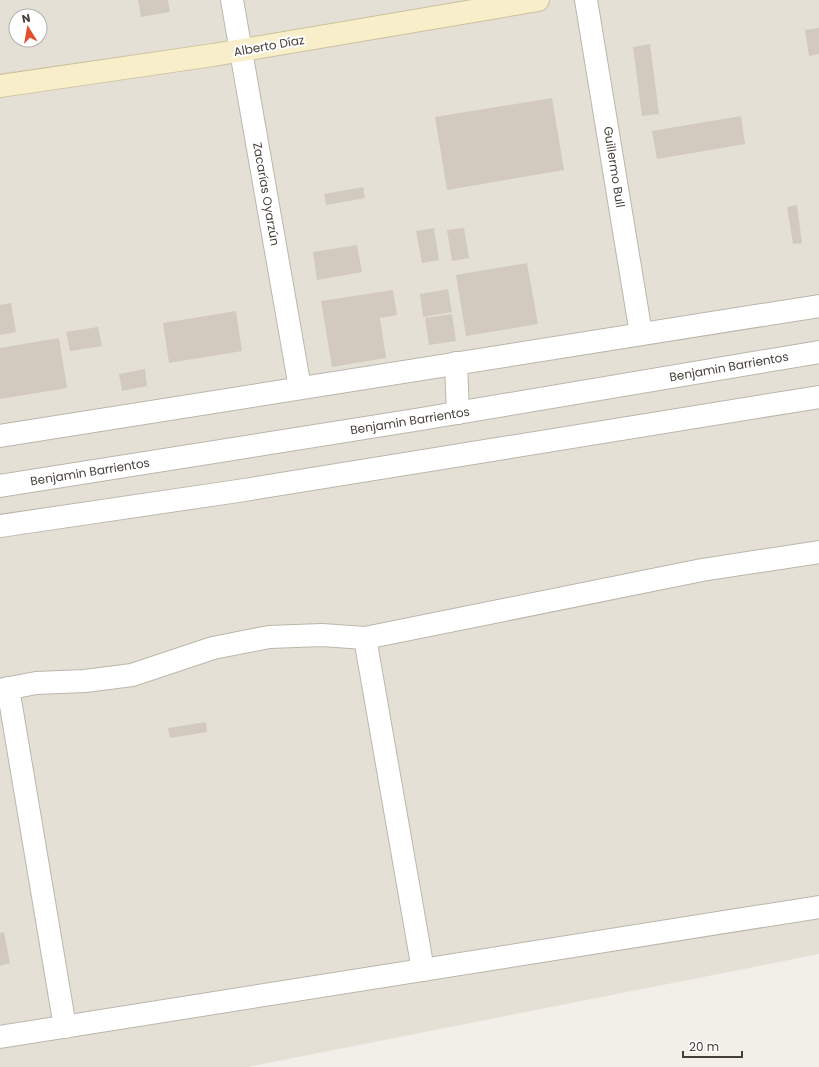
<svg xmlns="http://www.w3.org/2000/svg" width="819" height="1067" viewBox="0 0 819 1067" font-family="Poppins,sans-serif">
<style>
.residential{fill:#e5e0d6;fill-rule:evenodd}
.building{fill:#d2cabe}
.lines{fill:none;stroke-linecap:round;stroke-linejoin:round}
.street-casing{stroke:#bcb6ab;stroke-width:24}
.secondary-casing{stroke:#ccc19c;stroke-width:24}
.street{stroke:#fff;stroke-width:22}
.secondary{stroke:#f8efca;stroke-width:22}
.labels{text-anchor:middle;stroke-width:4;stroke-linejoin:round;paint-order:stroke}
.street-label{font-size:12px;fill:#443f37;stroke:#fff}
</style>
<rect width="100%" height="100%" fill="#f1efe7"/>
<path class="residential" d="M0,0H819V954L248,1067H0ZM16,16H40V40H16Z"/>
<g class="building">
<path d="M138,0H168L170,12L141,17Z"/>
<path d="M819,28V54L809,56L805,30Z"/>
<path d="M650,44L659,114L642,116L633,47Z"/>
<path d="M552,98L564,170L447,190L435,117Z"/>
<path d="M741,116L745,144L657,159L652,131Z"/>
<path d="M363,187L365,198L326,205L324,194Z"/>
<path d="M797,205L802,243L793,244L787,207Z"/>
<path d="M434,228L439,260L422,263L416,231Z"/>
<path d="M464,228L469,258L452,261L447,230Z"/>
<path d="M357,245L362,272L317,280L313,252Z"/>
<path d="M527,263L538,324L466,336L456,275Z"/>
<path d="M448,289L452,312L423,317L420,294Z"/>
<path d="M393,290L397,315L380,318L386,358L332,367L321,301Z"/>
<path d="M11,303L16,332L0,335V305Z"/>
<path d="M236,311L242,351L169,363L163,323Z"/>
<path d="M452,314L456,341L429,345L425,318Z"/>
<path d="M98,327L102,346L70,351L66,332Z"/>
<path d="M59,338L67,388L0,399V348Z"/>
<path d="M145,369L147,386L122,391L119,374Z"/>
<path d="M206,722L207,732L170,738L168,728Z"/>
<path d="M4,932L10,963L0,966V933Z"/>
</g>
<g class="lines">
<defs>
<g id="street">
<path d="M232,0L300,388"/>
<path d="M586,0L641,334"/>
<path d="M456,363L458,413"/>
<path d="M0,436L819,306"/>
<path d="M0,486L415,420L819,352"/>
<path d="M0,526L238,491L819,397"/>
<path d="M365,638L423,970"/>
<path d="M8,688L65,1027"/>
<path d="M0,690L36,683L85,681L132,675L213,648L269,637L322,635L365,638L702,570L819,552"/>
<path d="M0,1037L819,907"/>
</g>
<path id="secondary" d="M0,86L213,55L538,0"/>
</defs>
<use href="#street" class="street-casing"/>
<use href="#secondary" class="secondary-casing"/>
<use href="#street" class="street"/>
<use href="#secondary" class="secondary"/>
</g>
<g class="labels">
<g class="street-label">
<text transform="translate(269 46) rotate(-10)" y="4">Alberto Díaz</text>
<text transform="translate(614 167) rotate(81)" y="4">Guillermo Bull</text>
<text transform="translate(266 194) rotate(80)" y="4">Zacarías Oyarzún</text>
<text transform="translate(729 367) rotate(-10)" y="4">Benjamin Barrientos</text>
<text transform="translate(410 421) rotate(-9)" y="4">Benjamin Barrientos</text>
<text transform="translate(90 472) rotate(-9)" y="4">Benjamin Barrientos</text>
</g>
</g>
<g transform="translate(28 28) rotate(349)"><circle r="19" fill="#ffffff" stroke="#b4b2af"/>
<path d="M0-3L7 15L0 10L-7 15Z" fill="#e14f2f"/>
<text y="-6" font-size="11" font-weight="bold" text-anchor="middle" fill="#443f37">N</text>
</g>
<path d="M683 1051v6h59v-6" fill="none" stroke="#443f37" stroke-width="2"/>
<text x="689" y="1051" font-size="12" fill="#443f37" stroke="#ffffff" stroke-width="3" paint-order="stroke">20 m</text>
</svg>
